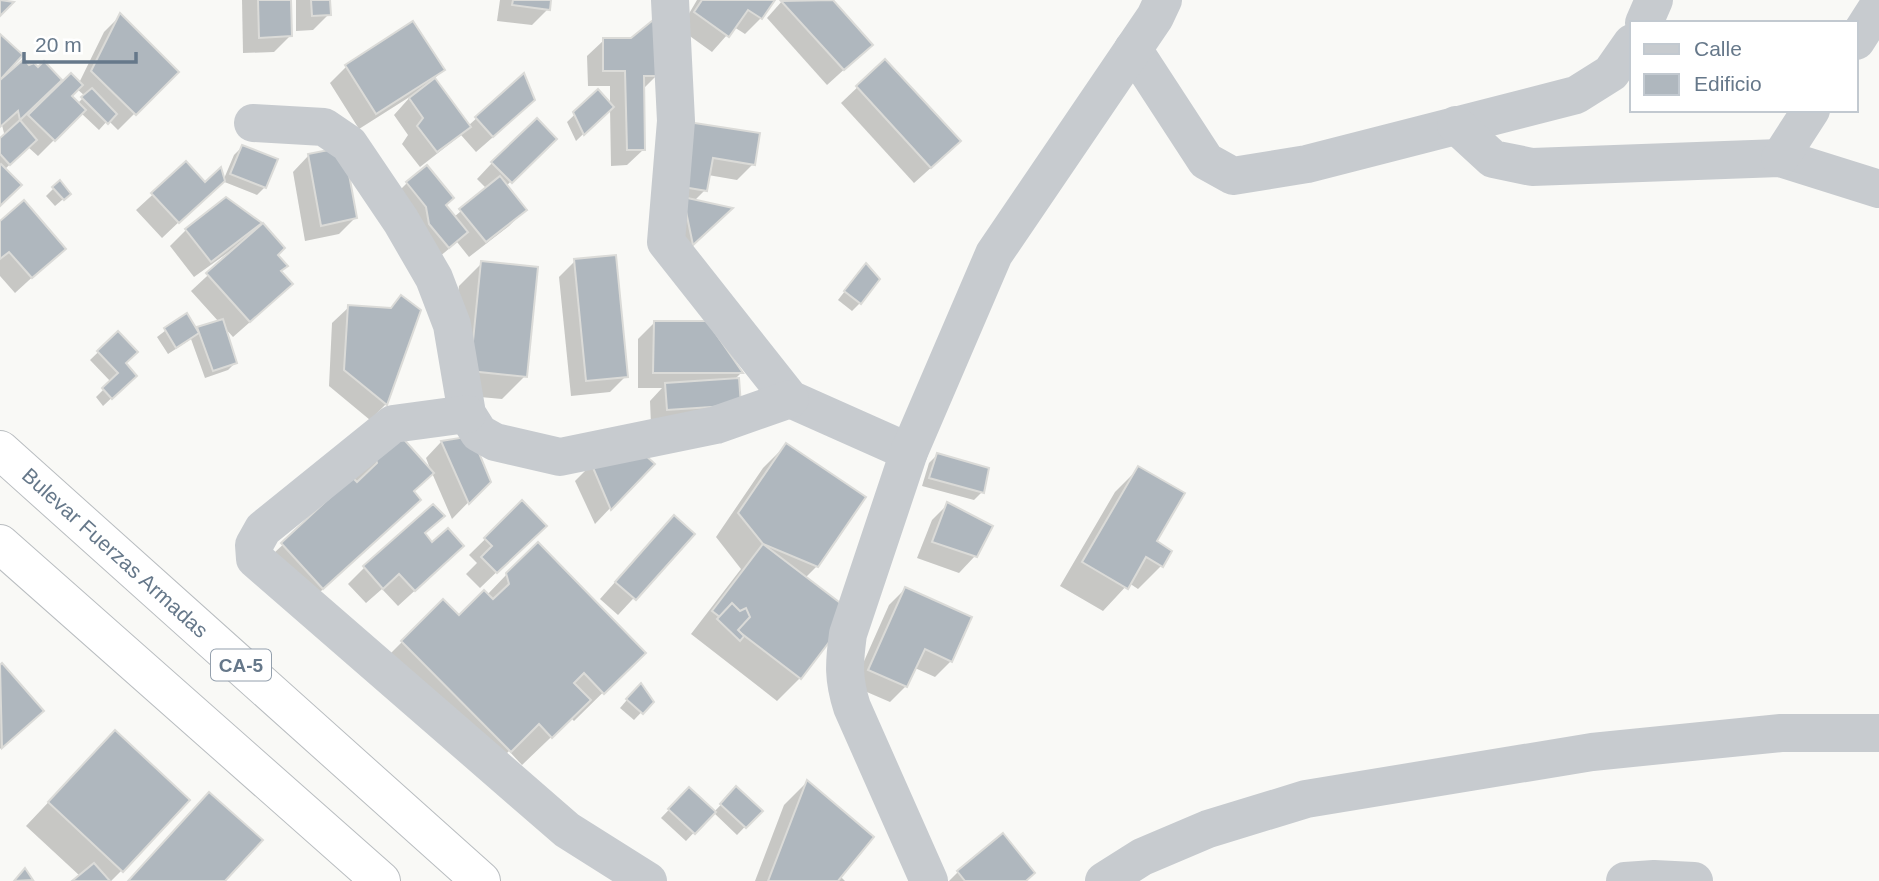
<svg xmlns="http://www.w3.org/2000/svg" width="1879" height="881" viewBox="0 0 1879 881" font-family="Helvetica,sans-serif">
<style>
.shadow{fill:#0003;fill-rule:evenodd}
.building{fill:#afb7be;stroke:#dbdbd8;stroke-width:2}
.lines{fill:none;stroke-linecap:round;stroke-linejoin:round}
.trunk-casing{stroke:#b9bdc0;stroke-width:40}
.minor{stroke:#c7cbcf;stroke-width:38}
.tertiary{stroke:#c7cbcf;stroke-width:38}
.trunk{stroke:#fff;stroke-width:38}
.labels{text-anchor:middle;stroke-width:7;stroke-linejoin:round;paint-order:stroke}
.shield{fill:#fff;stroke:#94a0ad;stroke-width:2}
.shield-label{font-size:19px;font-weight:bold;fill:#66788a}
.street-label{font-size:21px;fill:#66788a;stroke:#fff}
</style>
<rect width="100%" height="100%" fill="#f9f9f6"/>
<g class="shadow">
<path d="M242,0H290V36L274,52L243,53Z"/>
<path d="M296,0H329V14L313,30L296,31Z"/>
<path d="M500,0H549L548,9L532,25L497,21Z"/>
<path d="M697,0H773L761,18L745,34L734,27L712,52L680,29Z"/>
<path d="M783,0H831L871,45L827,85L767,18Z"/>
<path d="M120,16L176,72L118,130L108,120L99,130L81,113L38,156L28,147L4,170L0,204V141L5,137L2,125L0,127V82L28,67L38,70L44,64L63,83H79L104,32ZM77,89L85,96L77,104L70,96Z"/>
<path d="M413,23L443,70L434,79L468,126L523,76L517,116L476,152L461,135L420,167L402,144L408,135L394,115L411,96L359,129L330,83L346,67Z"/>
<path d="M604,40L657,75L642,90L644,149L627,165L611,166L610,108L576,141L567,122L598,92L610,105V86H588L587,56Z"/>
<path d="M885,61L943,157L914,183L841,103Z"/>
<path d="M555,139L506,186L525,210L509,226L469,257L457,242L432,263L391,199L407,183L444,206L454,217L487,189L477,179L492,163Z"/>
<path d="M672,140L753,164L737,180L708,175L705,190L694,201L723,215L685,250Z"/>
<path d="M242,147L276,160L265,187L257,195L222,181L162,238L136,210L186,164L205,184L220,171L223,181L234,155Z"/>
<path d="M309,155L355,218L339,234L305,241L293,172Z"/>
<path d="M54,188L69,194L55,206L46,196Z"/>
<path d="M226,199L262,225L275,255L279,272L275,300L233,337L224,327L235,363L228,370L205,378L191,339L168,354L157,337L186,315L196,331L219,322L191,291L234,251L233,249L194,277L170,246L186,230Z"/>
<path d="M0,223L63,249L15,293L0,276Z"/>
<path d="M575,261L626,376L610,392L571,396L559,277Z"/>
<path d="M482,263L525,376L502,399L447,394L459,286Z"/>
<path d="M859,273L860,303L852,311L838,300Z"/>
<path d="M401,298L386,404L370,420L329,386L332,323L349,307L389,309Z"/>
<path d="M654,323L741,373L733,381L739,404L651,425L650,401L662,388H638V339Z"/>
<path d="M118,333L123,363L135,376L103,406L96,397L111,382L90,360Z"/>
<path d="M470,438L489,481L452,519L432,473L412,493L396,523L299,611L259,567L376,458L431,471L426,458L441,442Z"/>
<path d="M786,445L817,566L805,578L800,678L777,701L691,634L741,569L716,537L763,468Z"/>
<path d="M937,455L982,492L974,500L922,486L929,463Z"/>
<path d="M592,464H652L595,524L575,481Z"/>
<path d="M1139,468L1161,566L1138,589L1129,583L1103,611L1060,586L1115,492Z"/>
<path d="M522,503L528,542L480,588L466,574L477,563L469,555Z"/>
<path d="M948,504L990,526L975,556L959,573L917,558L932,520Z"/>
<path d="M424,534L446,562L398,606L382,589L366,603L348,584L364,568Z"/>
<path d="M658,534H693L618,615L600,599Z"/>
<path d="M507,574L643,653L574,721L571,718L522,765L509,751L481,779L374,670L443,601L459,617L487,595Z"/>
<path d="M905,589L951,661L935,677L915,668L906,686L890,702L853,686L889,605Z"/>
<path d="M2,665L26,726L0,749V667Z"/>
<path d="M633,693L651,702L634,720L620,708Z"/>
<path d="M92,756L122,870L111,881H75L80,876L26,826Z"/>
<path d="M807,782L840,876L845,881H755L784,805Z"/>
<path d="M689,789L714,812L736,789L760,811L737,835L713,812L686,841L661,818Z"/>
<path d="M958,872L1025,881H949Z"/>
</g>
<g class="building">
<path d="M0,0L14,2L0,16Z"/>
<path d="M258,0H291L292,36L259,38Z"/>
<path d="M311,0H330L331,15L312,16Z"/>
<path d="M513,0H551L550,10L512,5Z"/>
<path d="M702,0H775L762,19L748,10L729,37L694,12Z"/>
<path d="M833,0L873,45L844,70L781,1Z"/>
<path d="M120,13L179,72L136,115L91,71Z"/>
<path d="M658,16L659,76H644L645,150H627L625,71H603V38H631Z"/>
<path d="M413,21L445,70L376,114L345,65Z"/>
<path d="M0,34L23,55L0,80Z"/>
<path d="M24,59L29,65L34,63L38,67L44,61L62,80L20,120L18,111L0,127V80Z"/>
<path d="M885,59L961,141L931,168L856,86Z"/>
<path d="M71,73L83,85L72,96L86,110L55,141L28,115Z"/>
<path d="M524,73L535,100L493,137L475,117Z"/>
<path d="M435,78L471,127L437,152L417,126L423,118L409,98Z"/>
<path d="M92,88L117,114L108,124L81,97Z"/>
<path d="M598,89L614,107L584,135L573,112Z"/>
<path d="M537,118L557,139L512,183L491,162Z"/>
<path d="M20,120L37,140L10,165L0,154V138Z"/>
<path d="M688,122L760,133L755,165L713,158L707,191L677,186Z"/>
<path d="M242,145L278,159L266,188L230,174Z"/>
<path d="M344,147L357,218L321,226L308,154Z"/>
<path d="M186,161L205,182L221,167L225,181L179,223L151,193Z"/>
<path d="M1,164L22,185L0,206V165Z"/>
<path d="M427,165L454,198L446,205L468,232L449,248L429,224L426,207L406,182Z"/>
<path d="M500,176L527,210L486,242L459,209Z"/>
<path d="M60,180L71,194L64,200L52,187Z"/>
<path d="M226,197L262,223L211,262L185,229Z"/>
<path d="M683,197L733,208L693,245Z"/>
<path d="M24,200L66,249L32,278L9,252L0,259V221Z"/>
<path d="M263,223L285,248L278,255L288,266L281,271L293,284L250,322L206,273Z"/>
<path d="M616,255L628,377L586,381L574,259Z"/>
<path d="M481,261L538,267L527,377L470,371Z"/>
<path d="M866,263L880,279L861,304L844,291Z"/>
<path d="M401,295L421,310L387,405L344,370L348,305L391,308Z"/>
<path d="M187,313L199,333L176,348L164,328Z"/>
<path d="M223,319L237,363L213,371L197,327Z"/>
<path d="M654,321H707L743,373H653Z"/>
<path d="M118,331L138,352L126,363L137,376L112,399L102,388L118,373L97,351Z"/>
<path d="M739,378L741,405L667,410L665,383Z"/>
<path d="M400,435L434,473L414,491L421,500L323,589L281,543L352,477L357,482L377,463L375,457Z"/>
<path d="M472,436L491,482L469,504L441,441Z"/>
<path d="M786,443L866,497L818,567L763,544L738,513Z"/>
<path d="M633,444L655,464L611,510L591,463Z"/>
<path d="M937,453L989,468L984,493L929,478Z"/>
<path d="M1138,466L1185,493L1157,541L1172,551L1163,567L1146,557L1128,589L1082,562Z"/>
<path d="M522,500L547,526L497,573L481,557L492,546L484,538Z"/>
<path d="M947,502L993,526L977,557L932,542Z"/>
<path d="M433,504L445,516L425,533L432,542L448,528L464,546L415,591L399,574L383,589L363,566Z"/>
<path d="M674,515L695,534L636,600L615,582Z"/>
<path d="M538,542L646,653L604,694L584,673L574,683L591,700L552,738L539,724L511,752L401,641L443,599L459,615L484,590L493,599L509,584L506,573Z"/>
<path d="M763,544L852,612L801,679L712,611Z"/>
<path d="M905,587L972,617L952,662L925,649L907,687L868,670Z"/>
<path d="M732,603L740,611L746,608L750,617L738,630L744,636L740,641L717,619Z"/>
<path d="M2,663L44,711L2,748L0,665Z"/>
<path d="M641,683L654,702L643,714L626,699Z"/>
<path d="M115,730L190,800L123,872L48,802Z"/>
<path d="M807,780L874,837L838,881H768Z"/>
<path d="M736,786L763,811L746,828L720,804Z"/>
<path d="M689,787L716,812L695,834L668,809Z"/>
<path d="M209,792L263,840L225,881H128Z"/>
<path d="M1003,833L1035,873L1026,881H965L957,871Z"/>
<path d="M94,863L110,881H72Z"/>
<path d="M25,868L33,880L14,881Z"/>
</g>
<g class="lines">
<defs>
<g id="trunk">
<path d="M0,450L481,881"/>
<path d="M0,544L381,881"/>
</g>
</defs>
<use href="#trunk" class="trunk-casing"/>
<g class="minor">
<path d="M670,0L676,121L666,242L790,399L909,452"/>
<path d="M1644,23L1654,0"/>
<path d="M1856,41L1879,5"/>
<path d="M1133,49L1206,161L1233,176L1307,164L1576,95L1611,73L1632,43"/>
<path d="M253,123L324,127L349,144L401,221L434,278L452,325L467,414L479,433L495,442L560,457L716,425L790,399"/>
<path d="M1456,125L1493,159L1532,167L1780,158L1879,189"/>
<path d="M1780,158L1811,110"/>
<path d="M467,414L393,424L263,529L254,545L255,559L567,830L648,881"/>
<path d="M1104,881L1142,857L1208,829L1306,799L1592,752L1781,733H1879"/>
<path d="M1625,881L1654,879L1694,881"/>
</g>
<path class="tertiary" d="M929,881L852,707C843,679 844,663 848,634L909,452L994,254L1155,17L1163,0"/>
<use href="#trunk" class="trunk"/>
</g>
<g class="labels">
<rect class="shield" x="211" y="649.5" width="60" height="31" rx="5"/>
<g class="shield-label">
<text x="241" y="672">CA-5</text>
</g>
<g class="street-label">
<text transform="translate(115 553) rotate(42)" y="7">Bulevar Fuerzas Armadas</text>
</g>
</g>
<rect x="1630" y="21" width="228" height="91" fill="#ffffff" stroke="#c2c9d0" stroke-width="2"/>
<rect x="1644" y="44" width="35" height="10" fill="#c7cbcf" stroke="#c2c9d0" stroke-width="2"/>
<text x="1694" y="56" font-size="21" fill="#66788a">Calle</text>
<rect x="1644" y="74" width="35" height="21" fill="#afb7be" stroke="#c2c9d0" stroke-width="2"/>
<text x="1694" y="91" font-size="21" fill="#66788a">Edificio</text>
<path d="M24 52v10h112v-10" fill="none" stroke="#66788a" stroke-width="3.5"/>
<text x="35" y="52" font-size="21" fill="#66788a" stroke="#ffffff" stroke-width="5" paint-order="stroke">20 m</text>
</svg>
